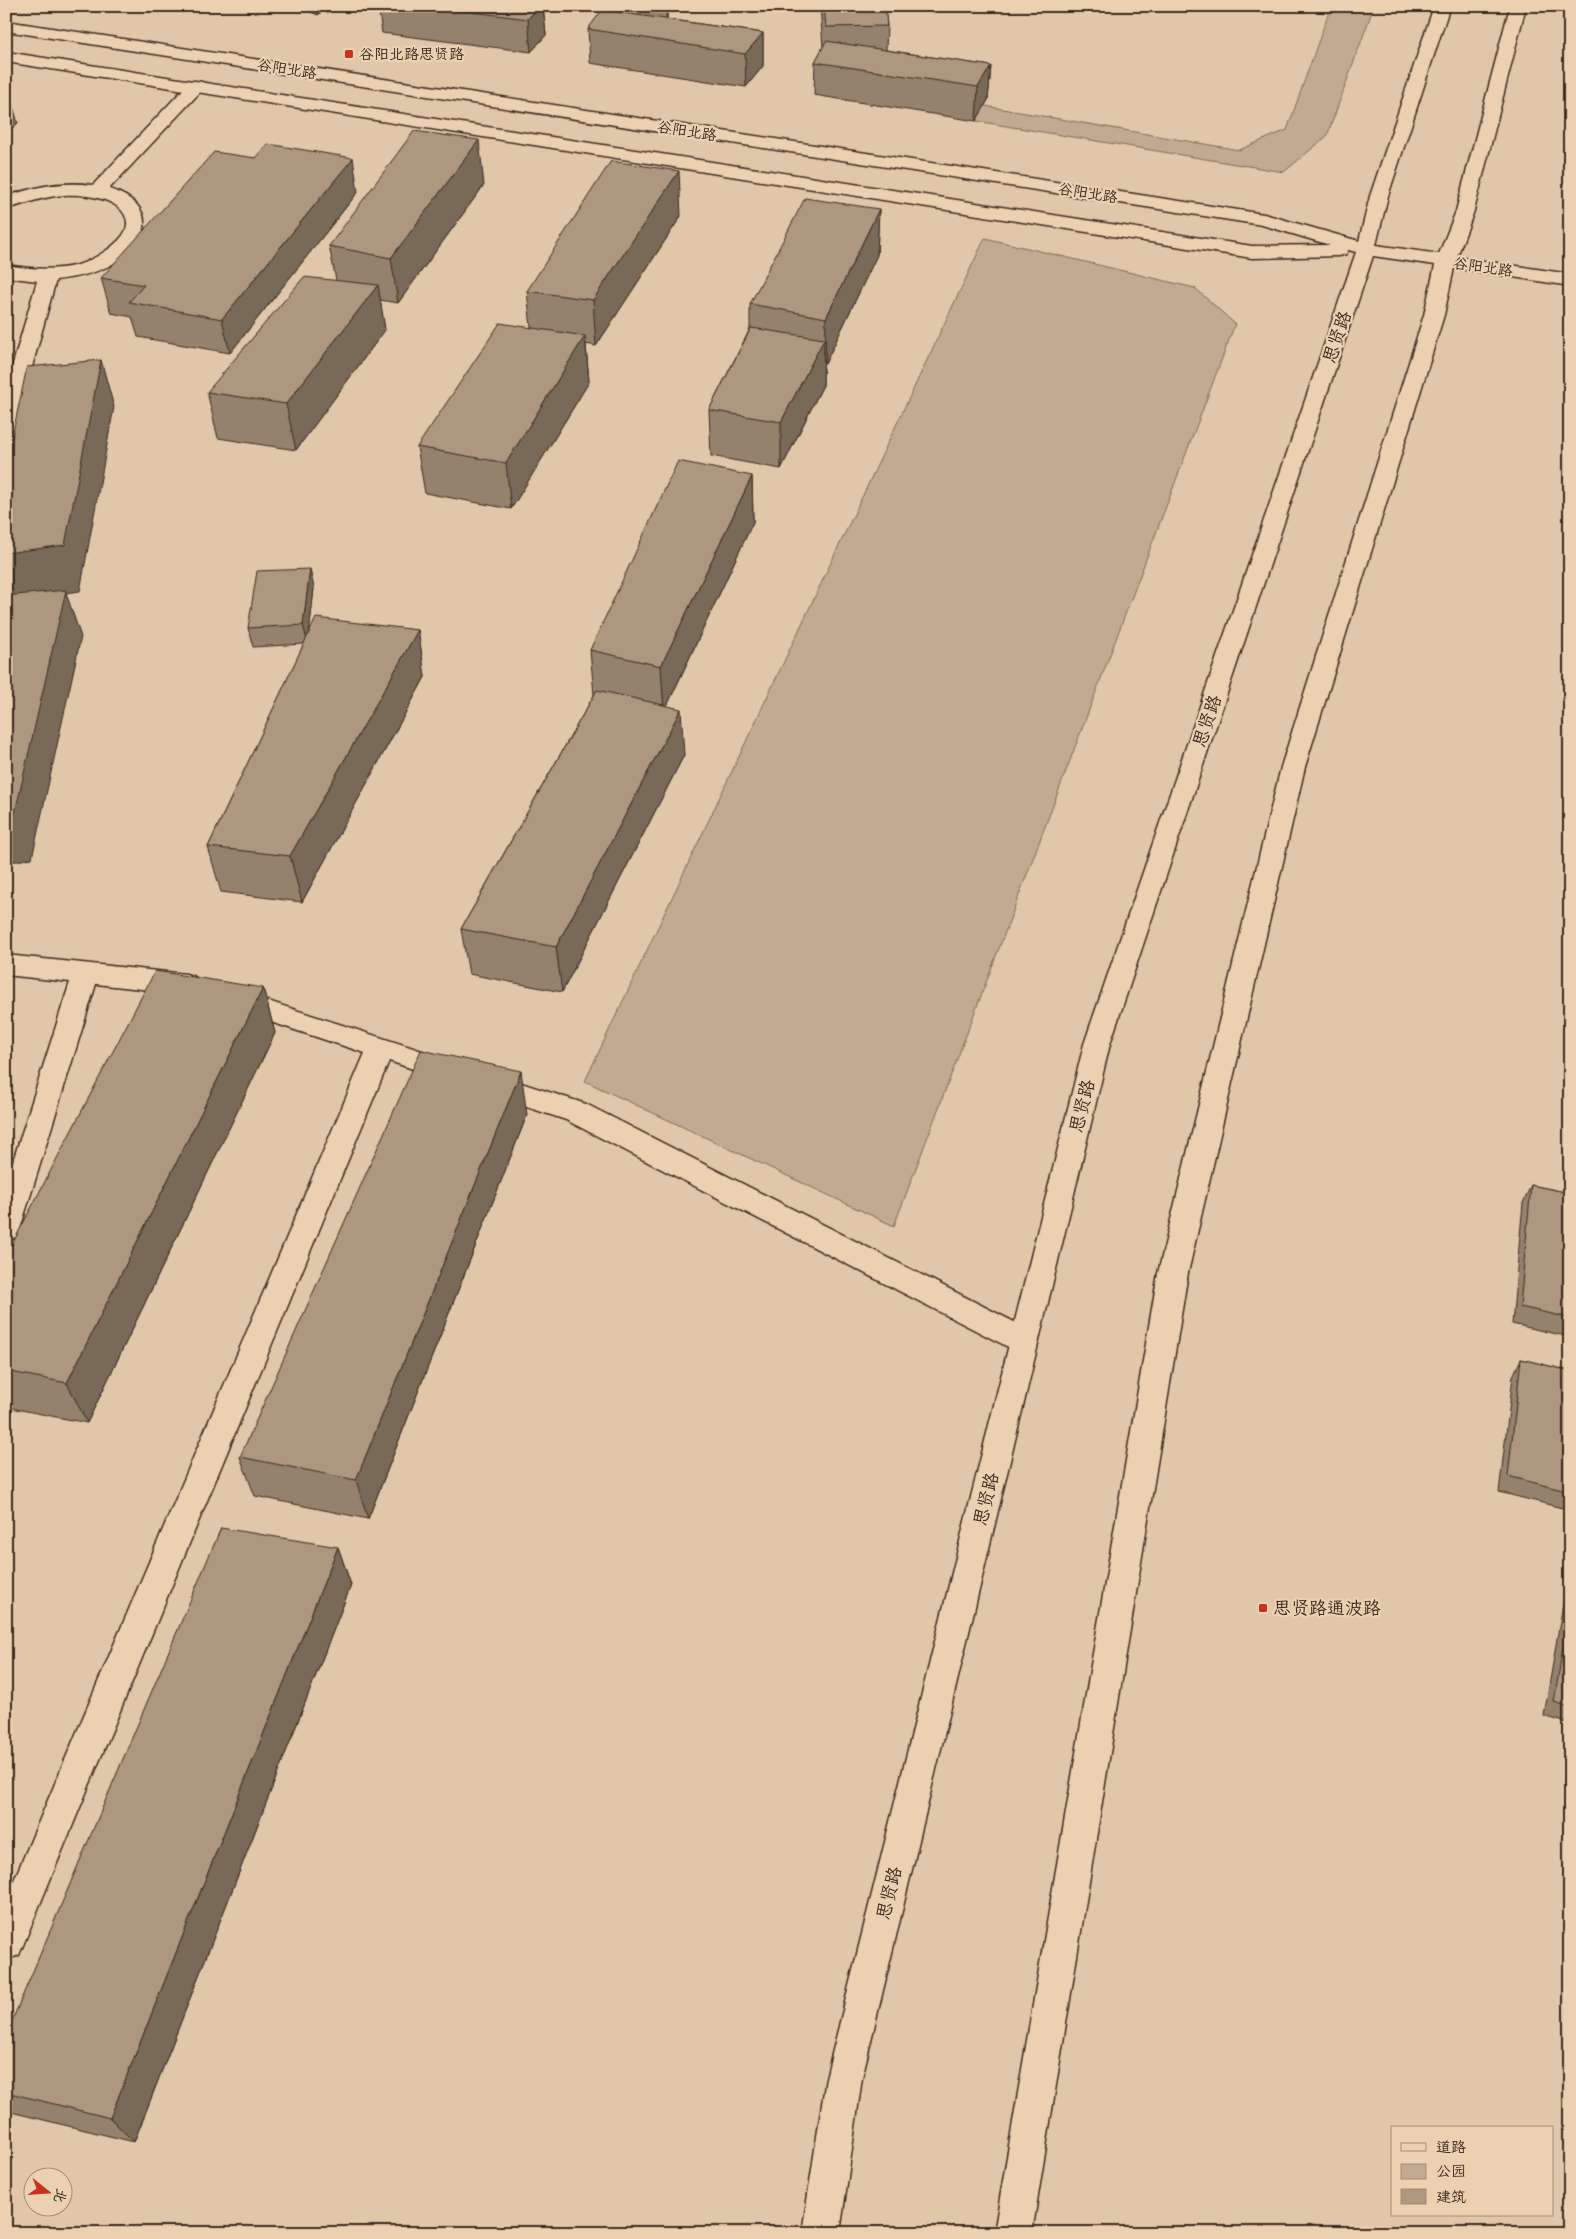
<svg xmlns="http://www.w3.org/2000/svg" width="1576" height="2239" viewBox="0 0 1576 2239" font-family="Kalam,'LXGW WenKai TC',sans-serif">
<style>
.green{fill:#c2aa90;stroke:#7e6a57}
.lines{fill:none;stroke-linecap:round;stroke-linejoin:round}
.lane-casing{stroke:#3b2a1e;stroke-width:3}
.secondary-casing{stroke:#3b2a1e;stroke-width:3}
.lane{fill:#ebd1b2;fill-rule:evenodd}
.secondary{fill:#ebd1b2;fill-rule:evenodd}
.wall{fill:#95826c;stroke:#3b2a1e}
.shaded-wall{fill:#796a58;stroke:#3b2a1e}
.building{fill:#ad977e;stroke:#3b2a1e}
.poi-dot{fill:#c8321e;stroke:#ebd1b2;stroke-width:2}
.labels{text-anchor:middle;stroke-width:4.5;stroke-linejoin:round;paint-order:stroke}
.far-poi-label{font-size:15px;fill:#3b2a1e;stroke:#ebd1b2;text-anchor:start}
.far-street-label{font-size:15px;fill:#3b2a1e;stroke:#ebd1b2}
.street-label{font-size:18px;fill:#3b2a1e;stroke:#ebd1b2}
.poi-label{font-size:18px;fill:#3b2a1e;stroke:#ebd1b2;text-anchor:start}
</style>
<rect width="100%" height="100%" fill="#e0c7a9"/>
<filter id="ink" filterUnits="userSpaceOnUse"><feTurbulence type="fractalNoise" baseFrequency=".02" numOctaves="2"/><feDisplacementMap in="SourceGraphic" scale="10" xChannelSelector="R" yChannelSelector="G"/><feConvolveMatrix kernelMatrix="1 2 1 2 8 2 1 2 1" color-interpolation-filters="sRGB"/></filter>
<g filter="url(#ink)">
<g class="green">
<path d="M1331,6H1374L1327,136L1284,172L976,121L985,106L1239,150L1287,130Z"/>
<path d="M985,238L1195,288L1235,324L894,1226L585,1081Z"/>
</g>
<g class="lines">
<defs>
<g id="lane">
<path d="M196,81L202,82L205,86L202,90L109,189C162,206 149,244 109,266C93,274 74,278 56,280L16,425L13,429L6,431V388L37,281L6,277V265C30,269 55,271 78,265C93,260 129,241 127,222C124,198 83,194 65,195C44,196 26,204 6,209V197C34,186 64,181 93,185L190,82Z"/>
<path d="M6,955L186,974L195,977L199,984L195,991L186,994L96,984L20,1229L16,1237L6,1241V1183L70,982L6,975Z"/>
<path d="M234,990L586,1104L1034,1332L1039,1341L1034,1350L1024,1354L1014,1350L566,1120L389,1061L19,1955L6,1960V1899L365,1053L225,1007L221,1000L225,993Z"/>
</g>
<path id="secondary" d="M1434,6H1450L1388,196L1376,245L1439,254L1456,211L1510,6H1526L1474,211L1457,257L1570,274V286L1454,268L1444,315L1305,767L1188,1273L1032,2233H994L1158,1273L1281,767L1424,315L1435,265L1373,256L1110,1044L862,2078L840,2233H802L826,2078L1084,1044L1356,252L1348,250L1346,254L1339,256L1252,258L6,62V52L1252,246L1330,245L1262,225L6,31V21L1264,214L1359,241L1370,196Z"/>
</defs>
<use href="#lane" class="lane-casing"/>
<use href="#secondary" class="secondary-casing"/>
<use href="#lane" class="lane"/>
<use href="#secondary" class="secondary"/>
</g>
<g class="wall">
<path d="M296,6H328L318,15Z"/>
<path d="M378,6H543L546,35L531,52L382,33Z"/>
<path d="M605,6H667V19L763,33V66L746,87L590,63L588,29L605,10Z"/>
<path d="M820,6H885L887,26L886,50L991,66L988,100L976,121L814,95L815,62L823,47Z"/>
<path d="M484,185L398,303L380,300L385,330L296,450L218,438L207,392L336,280L329,246Z"/>
<path d="M358,192L230,353L138,337L132,317L111,313L101,278Z"/>
<path d="M879,209L877,255L825,364L823,363V385L781,469L711,456L709,410L750,329V304Z"/>
<path d="M681,216L596,346L586,344L589,382L511,509L425,493L417,447L531,327L527,291Z"/>
<path d="M752,476L753,522L667,706L684,755L562,992L469,974L461,929L594,695L590,650Z"/>
<path d="M314,588L309,633L418,630L425,677L302,902L221,892L208,847L304,644L253,647L248,628Z"/>
<path d="M263,988L275,1033L87,1423L6,1407V1256Z"/>
<path d="M1570,998V1052L1564,1051Z"/>
<path d="M527,1115L368,1519L255,1496L240,1457Z"/>
<path d="M1570,1137V1183L1567,1182Z"/>
<path d="M1531,1185L1570,1193V1337L1512,1324L1523,1203Z"/>
<path d="M1521,1359L1570,1371V1510L1499,1492L1513,1376Z"/>
<path d="M338,1547L351,1585L134,2142L11,2112L6,2108V2035Z"/>
<path d="M1570,1562V1724L1544,1716Z"/>
</g>
<g class="shaded-wall">
<path d="M316,6H328L318,15Z"/>
<path d="M539,6H543L546,35L531,52L528,19Z"/>
<path d="M666,6H667V40Z"/>
<path d="M763,33V66L746,87L745,54Z"/>
<path d="M991,66L988,100L976,121L978,87Z"/>
<path d="M6,83L18,123L6,134Z"/>
<path d="M479,140L484,185L398,303L391,258Z"/>
<path d="M353,158L358,192L230,353L222,319Z"/>
<path d="M679,171L681,216L596,346L593,300Z"/>
<path d="M879,209L877,255L825,364L826,318Z"/>
<path d="M378,285L385,330L296,450L286,404Z"/>
<path d="M585,336L589,382L511,509L506,463Z"/>
<path d="M824,339L823,385L781,469V422Z"/>
<path d="M101,360L114,407L80,591L66,593L81,637L32,858L6,863V553Z"/>
<path d="M752,476L753,522L664,712L661,666Z"/>
<path d="M310,569L314,588L308,644L303,625Z"/>
<path d="M418,630L425,677L302,902L290,856Z"/>
<path d="M681,709L684,755L562,992L556,947Z"/>
<path d="M263,988L275,1033L87,1423L67,1383Z"/>
<path d="M521,1071L527,1115L368,1519L356,1480Z"/>
<path d="M338,1547L351,1585L134,2142L110,2118Z"/>
</g>
<g class="building">
<path d="M425,6H539L528,19Z"/>
<path d="M824,6H885L887,26L826,27Z"/>
<path d="M602,10L763,33L745,54L588,29Z"/>
<path d="M826,41L991,66L978,87L815,62Z"/>
<path d="M414,131L479,140L391,258L329,246Z"/>
<path d="M268,144L353,158L222,319L129,302L144,285L101,278L214,152L256,158Z"/>
<path d="M611,161L679,171L593,300L527,291Z"/>
<path d="M805,198L879,209L826,318L750,304Z"/>
<path d="M304,277L378,285L286,404L207,392Z"/>
<path d="M500,323L585,336L506,463L417,447Z"/>
<path d="M751,328L824,339L781,422L709,410Z"/>
<path d="M101,360L65,545L6,553V465L27,367Z"/>
<path d="M678,461L752,476L661,666L590,650Z"/>
<path d="M310,569L303,625L248,628L257,571Z"/>
<path d="M66,590L15,813L6,814V596Z"/>
<path d="M316,618L418,630L290,856L208,847Z"/>
<path d="M597,690L681,709L556,947L461,929Z"/>
<path d="M155,971L263,988L67,1383L6,1371V1256Z"/>
<path d="M421,1050L521,1071L356,1480L240,1457Z"/>
<path d="M1531,1185L1570,1193V1318L1520,1307Z"/>
<path d="M1521,1359L1570,1371V1492L1508,1476Z"/>
<path d="M221,1528L338,1547L110,2118L6,2092V2035Z"/>
<path d="M1570,1605V1707L1554,1702Z"/>
</g>
</g>
<g class="poi-dot">
<rect x="344" y="49" width="10" height="10" rx="2.5"/>
<rect x="1258" y="1603" width="10" height="10" rx="2.5"/>
</g>
<g class="labels">
<g class="far-poi-label">
<text x="359" y="59">谷阳北路思贤路</text>
</g>
<g class="far-street-label">
<text transform="translate(287 69) rotate(9)" y="5">谷阳北路</text>
<text transform="translate(687 131) rotate(9)" y="5">谷阳北路</text>
<text transform="translate(1088 193) rotate(9)" y="5">谷阳北路</text>
<text transform="translate(1483 267) rotate(8)" y="5">谷阳北路</text>
</g>
<g class="street-label">
<text transform="translate(1337 337) rotate(-71)" y="6">思贤路</text>
<text transform="translate(1207 721) rotate(-71)" y="6">思贤路</text>
<text transform="translate(1082 1106) rotate(-76)" y="6">思贤路</text>
<text transform="translate(986 1499) rotate(-76)" y="6">思贤路</text>
<text transform="translate(889 1893) rotate(-76)" y="6">思贤路</text>
</g>
<g class="poi-label">
<text x="1273" y="1614">思贤路通波路</text>
</g>
</g>
<rect width="1576" height="2239" fill="none" stroke="#ebd1b2" stroke-width="25"/>
<rect x="12" y="12" width="1551" height="2214" fill="none" stroke="#3b2a1e" stroke-width="2" filter="url(#ink)"/>
<rect x="1391" y="2126" width="162" height="90" fill="#ebd1b2" stroke="#a58e77"/>
<rect x="1401" y="2143" width="25" height="8" fill="#ebd1b2" stroke="#a58e77"/>
<text x="1436" y="2152" font-size="15" fill="#3b2a1e">道路</text>
<rect x="1401" y="2164" width="25" height="15" fill="#c2aa90" stroke="#a58e77"/>
<text x="1436" y="2176" font-size="15" fill="#3b2a1e">公园</text>
<rect x="1401" y="2189" width="25" height="15" fill="#ad977e" stroke="#a58e77"/>
<text x="1436" y="2202" font-size="15" fill="#3b2a1e">建筑</text>
<g transform="translate(48 2192) rotate(107)"><circle r="24" fill="#ebd1b2" stroke="#a58e77"/>
<path d="M0-4L9 19L0 12L-9 19Z" fill="#c8321e"/>
<text y="-8" font-size="14" font-weight="bold" text-anchor="middle" fill="#3b2a1e">北</text>
</g>
</svg>
